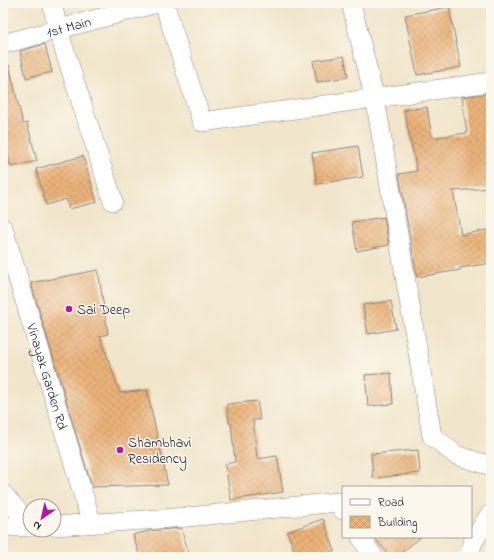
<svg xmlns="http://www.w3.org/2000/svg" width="494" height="560" viewBox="0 0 494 560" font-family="'Indie Flower',sans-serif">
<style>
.building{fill:url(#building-cross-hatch)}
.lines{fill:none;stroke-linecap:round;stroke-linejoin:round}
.minor-casing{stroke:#8a8483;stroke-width:20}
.minor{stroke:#fff;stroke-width:19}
.poi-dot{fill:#b5179e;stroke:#fbf7ec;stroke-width:1.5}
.labels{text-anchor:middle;stroke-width:3;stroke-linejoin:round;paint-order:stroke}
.street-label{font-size:14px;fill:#22223b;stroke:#fbf7ec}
.poi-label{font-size:14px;fill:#22223b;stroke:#fbf7ec;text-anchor:start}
</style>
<defs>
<pattern id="building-cross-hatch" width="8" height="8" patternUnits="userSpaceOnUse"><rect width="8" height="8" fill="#ebb37a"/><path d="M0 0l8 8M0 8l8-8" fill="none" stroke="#c99a6a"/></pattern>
</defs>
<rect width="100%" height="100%" fill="#fbf7ec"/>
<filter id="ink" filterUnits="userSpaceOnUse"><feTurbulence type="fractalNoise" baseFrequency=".025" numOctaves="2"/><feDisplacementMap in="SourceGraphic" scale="8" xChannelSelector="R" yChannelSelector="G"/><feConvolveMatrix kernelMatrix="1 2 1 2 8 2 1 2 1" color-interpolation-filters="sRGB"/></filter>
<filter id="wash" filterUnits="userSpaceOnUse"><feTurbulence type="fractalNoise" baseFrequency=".012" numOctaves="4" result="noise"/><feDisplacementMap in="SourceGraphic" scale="16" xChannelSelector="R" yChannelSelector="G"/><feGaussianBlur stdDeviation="0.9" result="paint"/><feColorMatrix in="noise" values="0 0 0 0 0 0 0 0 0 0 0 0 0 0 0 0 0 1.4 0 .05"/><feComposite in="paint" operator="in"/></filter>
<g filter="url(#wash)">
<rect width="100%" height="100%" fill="#f1e6cb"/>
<g id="blocks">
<g class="building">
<path d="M449,7L461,67L417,75L405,15Z"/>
<path d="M45,44L52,72L26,78L20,51Z"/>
<path d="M344,56L348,77L317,82L313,61Z"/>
<path d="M9,65L23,124L27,123L37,161L11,167L3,137V66Z"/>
<path d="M489,93L491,120L488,121L491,143V154H489L491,188L453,191L461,235L491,229V263L460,268V270L417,277L399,174L417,171L404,110L427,107L432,138L467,133L462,97Z"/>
<path d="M358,146L363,177L317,184L312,153Z"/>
<path d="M83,156L97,202L69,209L66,199L46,205L36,169Z"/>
<path d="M384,217L389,245L357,251L352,222Z"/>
<path d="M98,270L108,334L100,336L120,393L147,390L168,485L92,487L31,283Z"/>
<path d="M391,301L396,329L368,334L363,305Z"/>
<path d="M391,373L393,404L368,406L365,375Z"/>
<path d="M257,401L260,420H253L257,459L277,456L283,492L231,500L225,464L235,462L231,423H229L227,404Z"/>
<path d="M418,450L420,473L373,478L371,454Z"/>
<path d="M323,519L335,551L318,557H297L287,532Z"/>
<path d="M181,528L190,557H140L133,535L148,531Z"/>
<path d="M374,537H421L396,557H390Z"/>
</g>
</g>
</g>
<g filter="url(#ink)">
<use href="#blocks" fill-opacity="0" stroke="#8a8483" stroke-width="1"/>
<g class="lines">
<defs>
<g id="minor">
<path d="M52,3L58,30L113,201"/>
<path d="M164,3L202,122L491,82"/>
<path d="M351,3L376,104L432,436L456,455L491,466"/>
<path id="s1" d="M3,44L157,3"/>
<path id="s2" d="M3,228L92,524"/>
<path d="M3,494L30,525"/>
<path d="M3,526L30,527"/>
<path d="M54,526L188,517L338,502L343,510"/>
<path d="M361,537L373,557"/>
<path d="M468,557L473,542L488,517L491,514"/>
</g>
</defs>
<use href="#minor" class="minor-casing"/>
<use href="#minor" class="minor"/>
</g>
</g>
<g class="poi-dot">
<circle cx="69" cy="309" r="4"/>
<circle cx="120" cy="450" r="4"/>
</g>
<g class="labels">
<g class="street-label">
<text dy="5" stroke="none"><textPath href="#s1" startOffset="68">1st Main</textPath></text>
<text dy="5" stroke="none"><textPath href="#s2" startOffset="155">Vinayak Garden Rd</textPath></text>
</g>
<g class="poi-label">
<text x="77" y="314">Sai Deep</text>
<text x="128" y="447">Shambhavi<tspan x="128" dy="16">Residency</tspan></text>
</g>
</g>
<rect width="494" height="560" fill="none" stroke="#fbf7ec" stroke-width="16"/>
<rect x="342" y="486" width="130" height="52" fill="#fbf7ec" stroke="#a4a2a5"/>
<rect x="350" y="499" width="20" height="6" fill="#ffffff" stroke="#a4a2a5"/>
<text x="378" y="506" font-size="12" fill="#22223b">Road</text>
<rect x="350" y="516" width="20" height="12" fill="url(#building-cross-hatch)" stroke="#a4a2a5"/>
<text x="378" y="526" font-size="12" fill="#22223b">Building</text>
<g transform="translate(42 518) rotate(214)"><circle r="19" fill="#fbf7ec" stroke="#a4a2a5"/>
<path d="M0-3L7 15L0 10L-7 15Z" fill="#b5179e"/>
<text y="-6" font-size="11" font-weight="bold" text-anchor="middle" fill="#22223b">N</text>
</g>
</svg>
